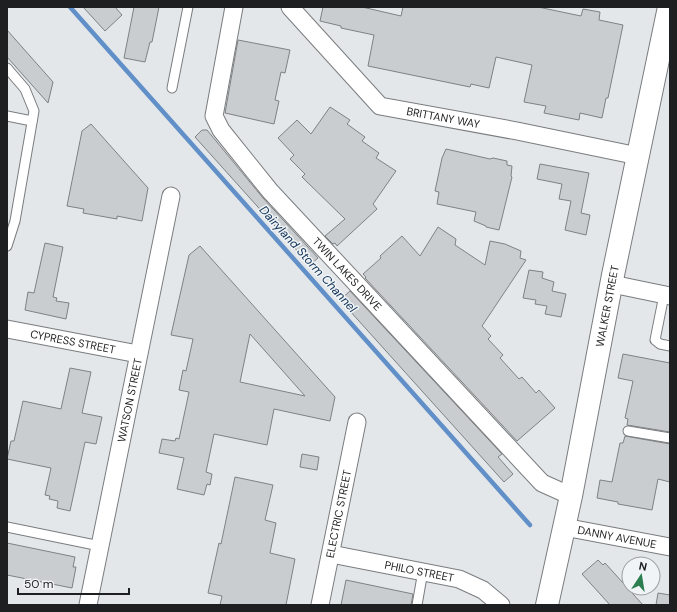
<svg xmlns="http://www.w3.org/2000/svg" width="677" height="612" viewBox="0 0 677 612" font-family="'DM Sans',sans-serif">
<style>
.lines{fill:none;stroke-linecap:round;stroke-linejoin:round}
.stream{stroke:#618fc8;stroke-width:4.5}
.building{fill:#cacdcf;stroke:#7f8284;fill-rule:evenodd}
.lane-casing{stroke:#7a7d7f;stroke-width:11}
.street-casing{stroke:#7a7d7f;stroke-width:19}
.secondary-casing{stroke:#7a7d7f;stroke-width:24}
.lane{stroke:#fff;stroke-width:9}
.street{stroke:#fff;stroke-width:17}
.secondary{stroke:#fff;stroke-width:22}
.labels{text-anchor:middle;stroke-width:3;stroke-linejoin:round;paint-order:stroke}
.street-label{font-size:11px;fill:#1e1f20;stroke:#f1f4f6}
.water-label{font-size:12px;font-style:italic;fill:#0d2f54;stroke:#f1f4f6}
</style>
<rect width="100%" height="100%" fill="#e4e7e9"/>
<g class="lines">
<path class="stream" d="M70,7L530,525"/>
</g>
<g class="building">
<path d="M83,7H115L122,15L105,31Z"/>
<path d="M134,7H159L152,42H150L145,62L124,58Z"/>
<path d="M323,7H362L401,16L403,7H538L581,16L583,9L600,12L599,20L623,25L608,98H606L602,118L580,113L579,120L544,113L546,106L524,102L532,65L496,57L489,88L471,84L470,87L368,66L374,35L341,28V26L320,21Z"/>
<path d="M7,30L53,82L48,103L7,57Z"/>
<path d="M238,40L290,50L285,73L281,72L275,100L279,101L274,124L225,113Z"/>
<path d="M330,107L350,120L347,124L365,137L362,141L379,153L376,158L396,171L373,204L377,209L337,246L335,243L333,244L325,236L345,219L302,177L305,174L290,159L294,155L278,138L297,120L311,134Z"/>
<path d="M91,124L148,188L142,221L117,216V219L83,213L84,209L67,206L82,131Z"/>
<path d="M202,130H207L263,198L318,258L310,265L195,137Z"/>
<path d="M446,149L490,159L493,158L507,161V165L512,166L511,176L512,177L499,230L486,227V226L474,221L476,212L437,204L439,192L435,191L442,158Z"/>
<path d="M540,164L589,173L581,213L590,215L586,235L565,230L571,201L559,199L562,184L537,179Z"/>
<path d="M438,227L456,239L455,245L485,265L490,241L505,244L521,251L520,258L526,260L482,326L491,336L488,339L503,355L500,358L519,379L522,377L536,393L539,390L555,408L517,441L365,278L366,277L363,274L381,258L380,256L402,236L420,256Z"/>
<path d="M45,243L63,247L53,297L57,298L56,301L69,303L66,319L25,310L28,292L34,293Z"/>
<path d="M200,246L335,397L330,421L274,409L267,445L214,434L206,472L212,474L210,485L207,484L204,495L177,489L184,458L159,453L162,439L175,441L176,438L179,439L189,392L179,390L183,370L186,371L193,339L171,335L189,255ZM250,334L305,396L240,382Z"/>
<path d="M529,270L543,272L542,278L554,282L552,291L566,294L561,317L545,314L547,306L535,304L536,300L523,298Z"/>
<path d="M350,291L502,454L498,457L513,474L504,482L340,300Z"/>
<path d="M623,354L670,363V432L627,425L628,419L625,418L633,381L618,378Z"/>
<path d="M70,368L91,372L82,413L102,417L96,444L85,442L70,511L57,508L58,501L49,499L50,496L45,495L51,468L7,459L11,441H14L23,401L61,409Z"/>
<path d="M625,436L670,444V482L658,479L652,510L618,504V502L597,498L600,480L612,482L620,443H623Z"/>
<path d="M302,454L319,457L317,470L300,467Z"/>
<path d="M235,477L273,485L265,520L276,523L270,553L295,559L286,605H220L222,596L208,593L219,543L221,544Z"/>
<path d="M7,543L75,557L73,567H76L72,588L7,575Z"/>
<path d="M598,560L603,565L605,563L643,605H610L582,574Z"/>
<path d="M346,580L413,594L411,605H341Z"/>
<path d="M658,593L670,595V605H656Z"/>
</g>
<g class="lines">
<defs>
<g id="lane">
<path d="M7,68L25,89L34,111L15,221L7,246"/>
<path d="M172,88L188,7"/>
<path d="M7,116L32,121"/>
<path d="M664,295L655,340L660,344L670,346"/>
<path d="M628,431L670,438"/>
<path d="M7,527L100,546"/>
<path d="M417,605L423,571"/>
</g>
<g id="street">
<path id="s1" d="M234,7L214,116L221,130L270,191L542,483L571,496"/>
<path id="s2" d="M290,7L380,106L517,131L638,156"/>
<path d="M612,284L670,296"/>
<path id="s3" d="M7,329L138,354"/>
<path id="s4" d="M564,527L670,547"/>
<path id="s5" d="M331,554L459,579L483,590L501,605"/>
<path id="s6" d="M88,605L171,196"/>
<path id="s7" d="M320,605L357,422"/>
</g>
<g id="secondary">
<path id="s8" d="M547,605L571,496L613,275L669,7"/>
</g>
</defs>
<use href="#lane" class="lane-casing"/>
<use href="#street" class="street-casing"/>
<use href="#secondary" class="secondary-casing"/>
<use href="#lane" class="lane"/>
<use href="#street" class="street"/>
<use href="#secondary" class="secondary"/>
</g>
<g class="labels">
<g class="street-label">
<text dy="4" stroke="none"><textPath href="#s2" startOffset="198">BRITTANY WAY</textPath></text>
<text dy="4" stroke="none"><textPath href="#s1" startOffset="318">TWIN LAKES DRIVE</textPath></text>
<text dy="4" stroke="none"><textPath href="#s8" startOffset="305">WALKER STREET</textPath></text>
<text dy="4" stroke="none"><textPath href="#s3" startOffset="67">CYPRESS STREET</textPath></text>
<text dy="4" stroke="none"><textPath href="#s6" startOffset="209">WATSON STREET</textPath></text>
<text dy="4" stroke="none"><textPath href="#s7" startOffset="93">ELECTRIC STREET</textPath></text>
<text dy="4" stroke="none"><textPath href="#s4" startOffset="54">DANNY AVENUE</textPath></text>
<text dy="4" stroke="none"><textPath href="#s5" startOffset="90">PHILO STREET</textPath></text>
</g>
<g class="water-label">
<text transform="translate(308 259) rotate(48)" y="4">Dairyland Storm Channel</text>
</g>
</g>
<rect width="677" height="612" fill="none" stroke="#1e1f20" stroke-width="16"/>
<g transform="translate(641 576) rotate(12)"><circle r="19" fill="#f1f4f6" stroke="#9d9fa0"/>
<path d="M0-3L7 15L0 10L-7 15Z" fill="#2a7e50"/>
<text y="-6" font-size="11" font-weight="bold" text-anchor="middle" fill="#1e1f20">N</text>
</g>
<path d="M18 588v6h111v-6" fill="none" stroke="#1e1f20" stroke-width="2"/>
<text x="24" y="588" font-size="12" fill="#1e1f20" stroke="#f1f4f6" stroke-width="3" paint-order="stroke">50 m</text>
</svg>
